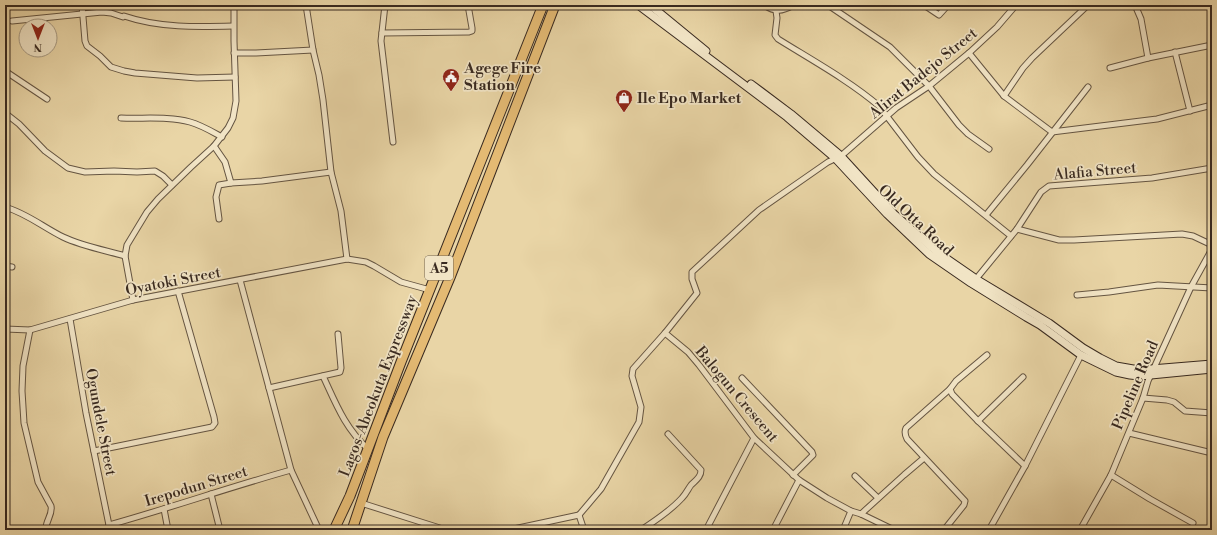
<svg xmlns="http://www.w3.org/2000/svg" width="1217" height="535" viewBox="0 0 1217 535" font-family="'Libre Bodoni',serif">
<style>
.lines{fill:none;stroke-linecap:round;stroke-linejoin:round}
.street-casing{stroke:#655542;stroke-width:7}
.secondary-casing{stroke:#392a20;stroke-width:9}
.highway-casing{stroke:#392a20;stroke-width:11}
.street{stroke:#f1e4c5;stroke-width:5}
.secondary{stroke:#f1e4c5;stroke-width:7}
.highway{stroke:#e4ba73;stroke-width:9}
.labels{text-anchor:middle;stroke-width:3.5;stroke-linejoin:round;paint-order:stroke}
.shield{fill:#f1e4c5;stroke:#706252;stroke-width:1}
.shield-label{font-size:14px;font-weight:bold;fill:#392a20}
.poi-label{font-size:15px;font-weight:bold;fill:#392a20;stroke:#f1e4c5;text-anchor:start}
.street-label{font-size:15px;fill:#392a20;stroke:#f1e4c5}
</style>
<rect width="100%" height="100%" fill="#e9d5a6"/>
<filter id="stains"><feTurbulence type="fractalNoise" baseFrequency=".005" numOctaves="4"/><feColorMatrix values="0 0 0 0 .2 0 0 0 0 .09 0 0 0 0 .02 0 0 0 .5 -.17"/></filter>
<radialGradient id="worn" r=".72"><stop offset=".6" stop-color="#630" stop-opacity="0"/><stop offset="1" stop-color="#630" stop-opacity=".3"/></radialGradient>
<g class="lines">
<defs>
<g id="street">
<path d="M82,5L85,41L87,46L100,56L111,67L124,71L135,73L197,78L235,77"/>
<path d="M306,5L313,50L319,75L323,100L331,172L341,211L347,259"/>
<path d="M385,5L381,41L393,142"/>
<path d="M764,5C776,13 782,11 794,5"/>
<path d="M828,5L890,47L929,86L959,125L968,134L989,149"/>
<path d="M924,5L939,15L948,5"/>
<path d="M1135,5L1141,19L1148,58"/>
<path d="M776,11L777,18L775,35L778,39C810,59 850,81 879,106L918,157L934,174L1011,236"/>
<path d="M12,21L102,12L111,13L123,17L124,16C159,28 197,27 233,26"/>
<path d="M382,33L469,32L472,31V28L468,5"/>
<path d="M1175,52L1190,111"/>
<path d="M234,53H256L313,50"/>
<path d="M969,53L1004,96L1052,132L1157,119L1212,105"/>
<path d="M1110,68L1148,58L1212,45"/>
<path d="M5,71L47,99"/>
<path d="M1004,96L1023,68L1032,58L1088,5"/>
<path d="M5,113L19,124L45,151L68,168L85,172L114,171L137,172L155,171L163,176L172,185"/>
<path d="M121,118C143,119 169,116 190,122C201,125 211,131 222,137"/>
<path d="M214,146L225,162L231,183"/>
<path d="M5,207C26,213 43,227 63,237C82,246 104,250 125,256"/>
<path d="M986,215L1027,165L1088,87"/>
<path d="M219,219L216,197L219,185L231,183L262,181L331,172"/>
<path d="M1017,229L1059,240H1074L1182,234L1193,236L1212,245"/>
<path d="M5,266L12,267"/>
<path d="M976,279L1017,229L1041,192L1049,186L1152,178L1212,168"/>
<path d="M240,280L291,470L319,530"/>
<path d="M1077,295L1109,292L1158,285L1212,288"/>
<path d="M133,300L125,256L127,245L147,212L158,199L191,167L214,146L228,128L233,118L236,101L234,41V5"/>
<path d="M70,319L86,413L110,530"/>
<path d="M5,329L30,330L133,300L347,259L366,262L374,266L401,282L430,290"/>
<path d="M30,330L23,366L22,391L24,423L38,482L51,506C53,515 45,521 46,530"/>
<path d="M665,333L688,352L699,365L754,438L799,480L827,498L851,511L861,514L894,530"/>
<path d="M987,355L956,381L950,389L952,394L978,421L1025,466"/>
<path d="M323,376C336,404 345,428 368,449"/>
<path d="M742,378L812,452L813,455L793,475"/>
<path d="M269,388L340,372L341,368L338,334"/>
<path d="M1143,398L1167,400L1174,402L1185,411L1212,413"/>
<path d="M978,421L1023,377"/>
<path d="M1129,433L1212,453"/>
<path d="M94,451L212,427L215,423L214,417L178,291"/>
<path d="M1111,475L1150,499L1193,523"/>
<path d="M855,476L878,498"/>
<path d="M211,494L220,530"/>
<path d="M361,503L446,530"/>
<path d="M164,509L168,530"/>
<path d="M861,514L904,475L924,458"/>
<path d="M579,515L601,489L639,422L641,407L632,376L633,369L665,333L697,293L692,279V272L759,210L828,162L841,156L896,108L929,86L969,53L997,27L1016,5"/>
<path d="M579,515L584,530"/>
<path d="M5,522L6,530"/>
<path d="M109,525C170,508 230,487 291,470"/>
<path d="M509,530L579,515"/>
<path d="M641,530C655,521 671,510 682,498C686,494 688,489 691,485C696,480 701,477 701,470L668,434"/>
<path d="M706,530L754,438"/>
<path d="M773,530L799,480"/>
<path d="M843,530L851,511"/>
<path d="M944,530L964,505L965,501L907,439C905,435 904,432 906,428L950,389"/>
<path d="M989,530L1025,466L1081,355"/>
<path d="M1080,530L1111,475L1143,398L1148,381L1191,287L1212,249"/>
</g>
<g id="secondary">
<path d="M638,5L787,117L835,158L887,214L929,254L971,283L1026,317L1040,325L1081,355L1116,372L1130,375L1139,376L1151,375L1212,369"/>
<path d="M650,5L706,51"/>
<path d="M751,84L791,114L841,156L895,215L937,252L976,279L1049,323L1083,348L1100,358L1116,366L1139,370L1212,364"/>
</g>
<g id="highway">
<path d="M334,530L350,496L401,362L543,5"/>
<path d="M352,530L383,437L451,275L555,5"/>
</g>
</defs>
<use href="#street" class="street-casing"/>
<use href="#secondary" class="secondary-casing"/>
<use href="#highway" class="highway-casing"/>
<use href="#street" class="street"/>
<use href="#secondary" class="secondary"/>
<use href="#highway" class="highway"/>
</g>
<defs>
<symbol id="civic-pin" viewBox="-11 -11 22 30"><path d="M0 17L-7.5 6A9.5 9.5 0 1 1 7.5 6Z" fill="#8f2418" stroke="#f1e4c5"/><path d="M-.6-6.5H3V-4.5H.6V-3L4-1V1h2V6H-6V1h2V-1L-.6-3ZM-1.2 2.5V6h2.4V2.5Z" fill="#fff"/></symbol>
<symbol id="shop-pin" viewBox="-11 -11 22 30"><path d="M0 17L-7.5 6A9.5 9.5 0 1 1 7.5 6Z" fill="#8f2418" stroke="#f1e4c5"/><path d="M-5-2.5h2.3a2.7 3.5 0 0 1 5.4 0H5L5.5 6h-11ZM-1.5-2.5h3a1.5 2.3 0 0 0-3 0Z" fill="#fff"/></symbol>
</defs>
<g fill-rule="evenodd">
<use href="#civic-pin" x="441" y="67" width="20" height="27"/>
<use href="#shop-pin" x="614" y="88" width="20" height="27"/>
</g>
<g class="labels">
<rect class="shield" x="425" y="256" width="28" height="24" rx="3"/>
<g class="shield-label">
<text x="439" y="273">A5</text>
</g>
<g class="poi-label">
<text x="464" y="73">Agege Fire<tspan x="464" dy="17">Station</tspan></text>
<text x="637" y="103">Ile Epo Market</text>
</g>
<g class="street-label">
<text transform="translate(923 73) rotate(-39)" y="5">Alirat Badejo Street</text>
<text transform="translate(1095 171) rotate(-5)" y="5">Alafia Street</text>
<text transform="translate(916 220) rotate(43)" y="5">Old Otta Road</text>
<text transform="translate(173 281) rotate(-11)" y="5">Oyatoki Street</text>
<text transform="translate(1135 385) rotate(-67)" y="5">Pipeline Road</text>
<text transform="translate(378 386) rotate(-69)" y="5">Lagos-Abeokuta Expressway</text>
<text transform="translate(737 394) rotate(50)" y="5">Balogun Crescent</text>
<text transform="translate(101 422) rotate(79)" y="5">Ogundele Street</text>
<text transform="translate(196 486) rotate(-17)" y="5">Irepodun Street</text>
</g>
</g>
<rect width="1217" height="535" fill="none" stroke="#e9d5a6" stroke-width="20"/>
<rect x="6" y="6" width="1205" height="523" fill="none" stroke="#392a20" stroke-width="2"/>
<rect x="10" y="10" width="1197" height="515" fill="none" stroke="#392a20"/>
<g transform="translate(38 38) rotate(180)"><circle r="19" fill="#f1e4c5" stroke="#a79a83"/>
<path d="M0-3L7 15L0 10L-7 15Z" fill="#8f2418"/>
<text y="-6" font-size="11" font-weight="bold" text-anchor="middle" fill="#392a20">N</text>
</g>
<rect width="100%" height="100%" filter="url(#stains)"/>
<rect width="100%" height="100%" fill="url(#worn)"/>
</svg>
